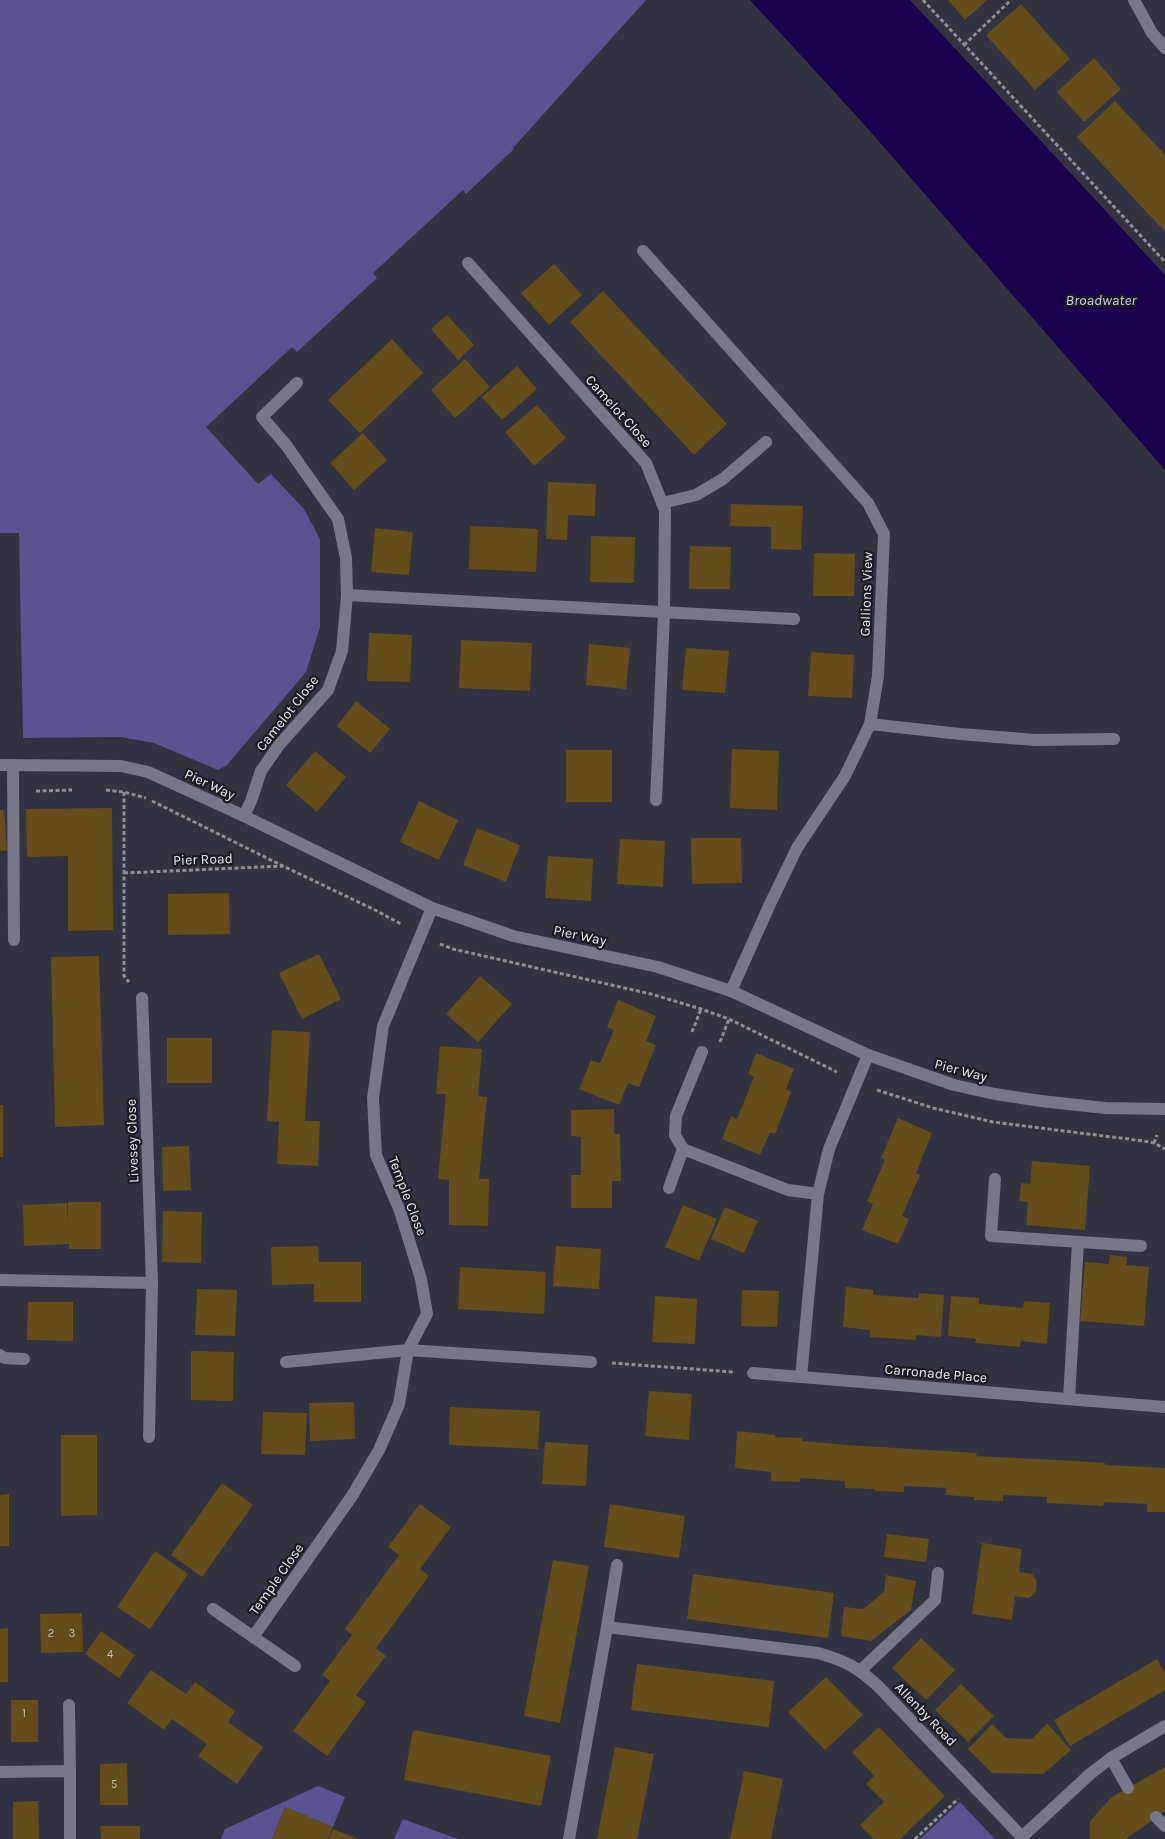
<svg xmlns="http://www.w3.org/2000/svg" width="1165" height="1839" viewBox="0 0 1165 1839" font-family="Karla,sans-serif">
<style>
.green{fill:#595391}
.water{fill:#19014b}
.building{fill:#624d1b}
.lines{fill:none;stroke-linecap:round;stroke-linejoin:round}
.path{stroke:#8e8d99;stroke-width:3;stroke-dasharray:4 2.5;stroke-linecap:butt}
.service{stroke:#778;stroke-width:12}
.minor{stroke:#778;stroke-width:12}
.tertiary{stroke:#778;stroke-width:12}
.labels{text-anchor:middle;stroke-width:4.5;stroke-linejoin:round;paint-order:stroke}
.number-label{font-size:11px;fill:#c8c3bd}
.street-label{font-size:14px;fill:#eaeaf3;stroke:#1b1b22}
.water-label{font-size:15px;font-style:italic;fill:#cbcaf5;stroke:#1b1b22}
</style>
<rect width="100%" height="100%" fill="#333241"/>
<g class="green">
<path d="M0,0H646L513,148L514,149L466,194L463,190L373,273L377,278L297,352L292,347L206,427L258,484L271,474L304,509L320,539V627L306,672L227,765L218,770L154,743L120,737L23,738L19,533H0Z"/>
<path d="M318,1786L345,1797L333,1827L285,1807L272,1839H221L225,1829Z"/>
<path d="M960,1802L995,1839H920Z"/>
<path d="M403,1819L458,1839H394Z"/>
</g>
<path class="water" d="M750,0H910L1165,275V470L862,122Z"/>
<g class="building">
<path d="M948,0H987L965,20Z"/>
<path d="M1021,4L1070,59L1035,90L986,35Z"/>
<path d="M1094,58L1121,89L1084,122L1057,92Z"/>
<path d="M1115,101L1165,155V232L1077,137Z"/>
<path d="M554,264L582,295L549,325L521,293Z"/>
<path d="M603,291L727,424L694,455L570,322Z"/>
<path d="M447,315L474,345L458,360L431,329Z"/>
<path d="M392,339L423,373L360,433L328,400Z"/>
<path d="M465,359L490,387L455,418L431,390Z"/>
<path d="M517,366L537,389L502,420L482,397Z"/>
<path d="M537,405L566,438L534,466L505,432Z"/>
<path d="M363,433L387,460L354,490L330,463Z"/>
<path d="M548,482L596,484L595,516L568,515L567,540L546,539Z"/>
<path d="M731,504L803,506L801,550L771,549V527L730,526Z"/>
<path d="M470,526L538,529L536,572L469,569Z"/>
<path d="M375,528L413,532L409,575L371,572Z"/>
<path d="M591,536L635,537L634,583L590,582Z"/>
<path d="M690,546L731,547L730,589H689Z"/>
<path d="M814,553L855,554L854,596H813Z"/>
<path d="M369,633L412,635L410,682L367,681Z"/>
<path d="M461,640L532,643L530,691L459,688Z"/>
<path d="M589,644L630,648L626,689L586,685Z"/>
<path d="M686,648L729,651L725,693L682,690Z"/>
<path d="M811,652L854,655L852,698L808,696Z"/>
<path d="M356,701L390,729L370,753L337,726Z"/>
<path d="M732,749L779,751L777,810L730,808Z"/>
<rect x="566" y="750" width="46" height="52"/>
<path d="M315,751L346,777L317,812L286,785Z"/>
<path d="M419,801L458,820L439,860L400,842Z"/>
<path d="M112,808L113,930L68,931V856L27,857L26,809Z"/>
<path d="M0,810H4L7,850L0,851Z"/>
<path d="M477,828L520,845L506,882L463,865Z"/>
<path d="M691,838H741L742,883L692,884Z"/>
<path d="M620,839L665,841L663,887L617,884Z"/>
<path d="M548,856L593,859L591,901L545,898Z"/>
<path d="M229,893L230,934L168,935V894Z"/>
<path d="M319,954L341,999L302,1019L279,973Z"/>
<path d="M99,956L104,1125L55,1127L51,957Z"/>
<path d="M480,976L512,1004L478,1042L446,1014Z"/>
<path d="M618,1000L656,1016L646,1041L656,1045L639,1087L628,1083L619,1105L579,1089L591,1060L600,1063L614,1030L607,1027Z"/>
<path d="M272,1030L310,1032L305,1121H320L318,1166L277,1164L279,1122L267,1121Z"/>
<rect x="167" y="1038" width="45" height="45"/>
<path d="M440,1046L482,1049L478,1096L487,1097L479,1179H489L488,1226L449,1225V1180L438,1179L446,1094H436Z"/>
<path d="M756,1053L794,1069L786,1089L791,1092L775,1134L770,1132L760,1155L722,1139L731,1116L737,1119L754,1077L748,1074Z"/>
<rect x="0" y="1105" width="3" height="52"/>
<path d="M614,1109V1134H620L621,1181H612V1208H571V1175H581V1137L571,1136V1110Z"/>
<path d="M898,1118L932,1133L916,1173L920,1175L902,1216L909,1219L898,1244L862,1230L873,1204L867,1201L885,1160L881,1158Z"/>
<path d="M189,1146L191,1190L163,1191L162,1147Z"/>
<path d="M1032,1161L1090,1166L1085,1230L1026,1225L1028,1202L1019,1201L1021,1183L1030,1184Z"/>
<path d="M68,1202H101V1249H69V1244L24,1246L23,1205L67,1203L68,1226Z"/>
<path d="M683,1205L717,1219L699,1261L665,1247Z"/>
<path d="M725,1207L758,1221L744,1253L711,1239Z"/>
<path d="M163,1211L202,1212L201,1263L162,1262Z"/>
<path d="M318,1246L319,1262H361V1302H314V1284L272,1285L271,1247Z"/>
<path d="M556,1246L601,1249L599,1289L553,1286Z"/>
<path d="M1110,1255L1127,1257L1126,1265L1149,1267L1144,1326L1080,1321L1085,1262L1109,1264Z"/>
<path d="M460,1267L546,1272L544,1314L458,1309Z"/>
<path d="M846,1287L873,1290V1295L919,1298V1293L944,1295L941,1337L916,1335V1340L870,1337V1330L843,1327Z"/>
<path d="M197,1289L237,1290L235,1336L195,1335Z"/>
<path d="M742,1290L779,1291L777,1327L741,1326Z"/>
<path d="M655,1296L697,1299L695,1344L652,1342Z"/>
<path d="M951,1296L979,1298V1304L1023,1308L1024,1301L1050,1303L1047,1344L1021,1341L1020,1347L975,1343L976,1339L948,1336Z"/>
<path d="M28,1302H73V1341L27,1340Z"/>
<path d="M191,1351L234,1352L233,1401L191,1400Z"/>
<path d="M649,1391L692,1394L689,1440L645,1436Z"/>
<path d="M354,1402L355,1439L310,1441L309,1403Z"/>
<path d="M450,1407L540,1411L538,1449L449,1445Z"/>
<path d="M263,1412L307,1413L305,1455L261,1454Z"/>
<path d="M737,1431L775,1435V1437L802,1438V1441L847,1445L977,1453L976,1456L1077,1461L1105,1463V1465L1165,1468V1512H1147V1504L1104,1502L1103,1506L1047,1503V1497L1003,1495V1501L974,1500V1497L946,1495V1488L904,1486V1492L875,1491V1489L845,1488V1481L800,1478V1482L771,1481V1472L735,1468Z"/>
<path d="M61,1435H97V1515L61,1516Z"/>
<path d="M545,1442L588,1445L586,1486L542,1484Z"/>
<path d="M222,1483L253,1505L202,1577L171,1555Z"/>
<path d="M9,1494V1546H0V1495Z"/>
<path d="M420,1504L451,1527L420,1569L429,1576L376,1648L386,1656L356,1695L366,1702L327,1756L293,1731L330,1681L322,1675L352,1635L345,1629L399,1555L388,1547Z"/>
<path d="M610,1504L685,1516L679,1558L604,1547Z"/>
<path d="M887,1534L929,1539L926,1562L884,1557Z"/>
<path d="M982,1543L1022,1549L1019,1572L1032,1574L1037,1581L1036,1592L1029,1598L1015,1596L1012,1620L972,1614Z"/>
<path d="M155,1551L188,1574L150,1629L117,1607Z"/>
<path d="M553,1560L589,1566L560,1723L524,1716Z"/>
<path d="M693,1574L834,1593L828,1638L687,1619Z"/>
<path d="M886,1575L916,1581L911,1610L871,1641L841,1636L844,1607L863,1609L884,1592Z"/>
<path d="M82,1613L83,1652L41,1653L40,1614Z"/>
<path d="M8,1628V1682H0V1629Z"/>
<path d="M101,1631L135,1655L119,1678L85,1654Z"/>
<path d="M921,1638L955,1670L926,1700L892,1668Z"/>
<path d="M1157,1659L1165,1673V1690L1070,1746L1054,1720Z"/>
<path d="M637,1664L774,1681L769,1727L631,1710Z"/>
<path d="M151,1670L186,1694L195,1682L235,1711L228,1722L263,1747L237,1784L198,1756L207,1744L172,1719L164,1730L127,1703Z"/>
<path d="M826,1677L863,1715L825,1750L788,1712Z"/>
<path d="M961,1684L994,1716L968,1742L935,1710Z"/>
<rect x="11" y="1700" width="27" height="42"/>
<path d="M1047,1723L1071,1750L1043,1774L992,1773L968,1749L992,1724L1006,1738L1032,1739Z"/>
<path d="M879,1727L945,1796L900,1839H873L860,1825L884,1802L866,1784L874,1776L852,1752Z"/>
<path d="M413,1730L551,1756L541,1806L404,1780Z"/>
<path d="M615,1747L654,1754L637,1839H597Z"/>
<path d="M127,1763L128,1805H100V1764Z"/>
<path d="M1165,1767V1811L1126,1839H1090V1821L1112,1797Z"/>
<path d="M744,1771L783,1779L771,1839H730Z"/>
<path d="M38,1801L39,1839H13V1802Z"/>
<path d="M285,1807L333,1827L328,1839H272Z"/>
<path d="M100,1826H140V1839H101Z"/>
<path d="M333,1829L358,1839H329Z"/>
</g>
<g class="lines">
<g class="path">
<path d="M923,0L1165,262"/>
<path d="M964,45L1011,0"/>
<path d="M106,790L124,792L146,798"/>
<path d="M36,791L72,790"/>
<path d="M124,792V976L129,982"/>
<path d="M152,801L283,866L377,911L401,924"/>
<path d="M124,873L283,866"/>
<path d="M440,944L453,949L651,994L701,1009L729,1019L837,1072"/>
<path d="M692,1032L701,1009"/>
<path d="M720,1042L729,1019"/>
<path d="M877,1090L933,1108L993,1122L1144,1141L1154,1143L1165,1149"/>
<path d="M1154,1143L1157,1135"/>
<path d="M612,1363L733,1372"/>
<path d="M915,1839L958,1799"/>
</g>
<g class="service">
<path d="M662,503L696,495L723,479L766,442"/>
<path d="M870,724L960,734L1035,740L1114,739"/>
<path d="M13,765L14,940"/>
<path d="M142,998L145,1075"/>
<path d="M0,1355L4,1358L24,1359"/>
<path d="M213,1609L295,1666"/>
<path d="M861,1670L935,1600L938,1573"/>
<path d="M1111,1758L1128,1788"/>
<path d="M1156,1817L1165,1826"/>
</g>
<g class="minor">
<path d="M643,251L868,503L884,534L878,676L870,724L845,776L797,848L770,904L731,991"/>
<path d="M468,263L646,463L665,510L664,613L656,800"/>
<path d="M347,595L794,619"/>
<path d="M0,765L121,766L148,772L244,816L432,908L513,936L658,967L731,991L868,1055L954,1085L995,1094L1041,1101L1105,1108L1165,1109"/>
<path d="M244,816L251,801L261,771L279,745L328,690L342,651L347,595L346,558L338,519L286,445L262,417L297,383"/>
<path d="M702,1052L676,1116L675,1135L683,1149L788,1190L818,1194"/>
<path d="M145,1075L152,1283L149,1437"/>
<path d="M995,1179L991,1236L1141,1246"/>
<path d="M669,1188L683,1149"/>
<path d="M0,1280L152,1283"/>
<path d="M286,1362L408,1350L591,1362"/>
<path d="M753,1373L1165,1407"/>
<path d="M801,1377L818,1194L829,1149L868,1055"/>
<path d="M1069,1399L1078,1242"/>
<path d="M607,1627L617,1565"/>
<path d="M253,1637L352,1496L379,1450L399,1404L408,1350L427,1314L421,1279L400,1211L376,1155L373,1098L383,1026L432,908"/>
<path d="M69,1705L70,1771"/>
<path d="M0,1772L70,1771V1839"/>
<path d="M569,1839L607,1627L818,1653C846,1661 857,1667 878,1686L1022,1837L1090,1774L1111,1758L1165,1726"/>
</g>
<path class="tertiary" d="M1134,0L1152,33L1165,48"/>
</g>
<g class="labels">
<g class="number-label">
<text x="51" y="1637">2</text>
<text x="72" y="1637">3</text>
<text x="110" y="1658">4</text>
<text x="24" y="1717">1</text>
<text x="114" y="1788">5</text>
</g>
<g class="street-label">
<text transform="translate(619 411) rotate(48)" y="5">Camelot Close</text>
<text transform="translate(866 594) rotate(-88)" y="5">Gallions View</text>
<text transform="translate(287 713) rotate(-52)" y="5">Camelot Close</text>
<text transform="translate(210 784) rotate(25)" y="5">Pier Way</text>
<text transform="translate(203 859) rotate(-2)" y="5">Pier Road</text>
<text transform="translate(580 935) rotate(12)" y="5">Pier Way</text>
<text transform="translate(961 1070) rotate(15)" y="5">Pier Way</text>
<text transform="translate(132 1141) rotate(-92)" y="5">Livesey Close</text>
<text transform="translate(408 1196) rotate(69)" y="5">Temple Close</text>
<text transform="translate(936 1373) rotate(5)" y="5">Carronade Place</text>
<text transform="translate(276 1579) rotate(-55)" y="5">Temple Close</text>
<text transform="translate(926 1714) rotate(46)" y="5">Allenby Road</text>
</g>
<g class="water-label">
<text x="1101" y="305">Broadwater</text>
</g>
</g>
</svg>
